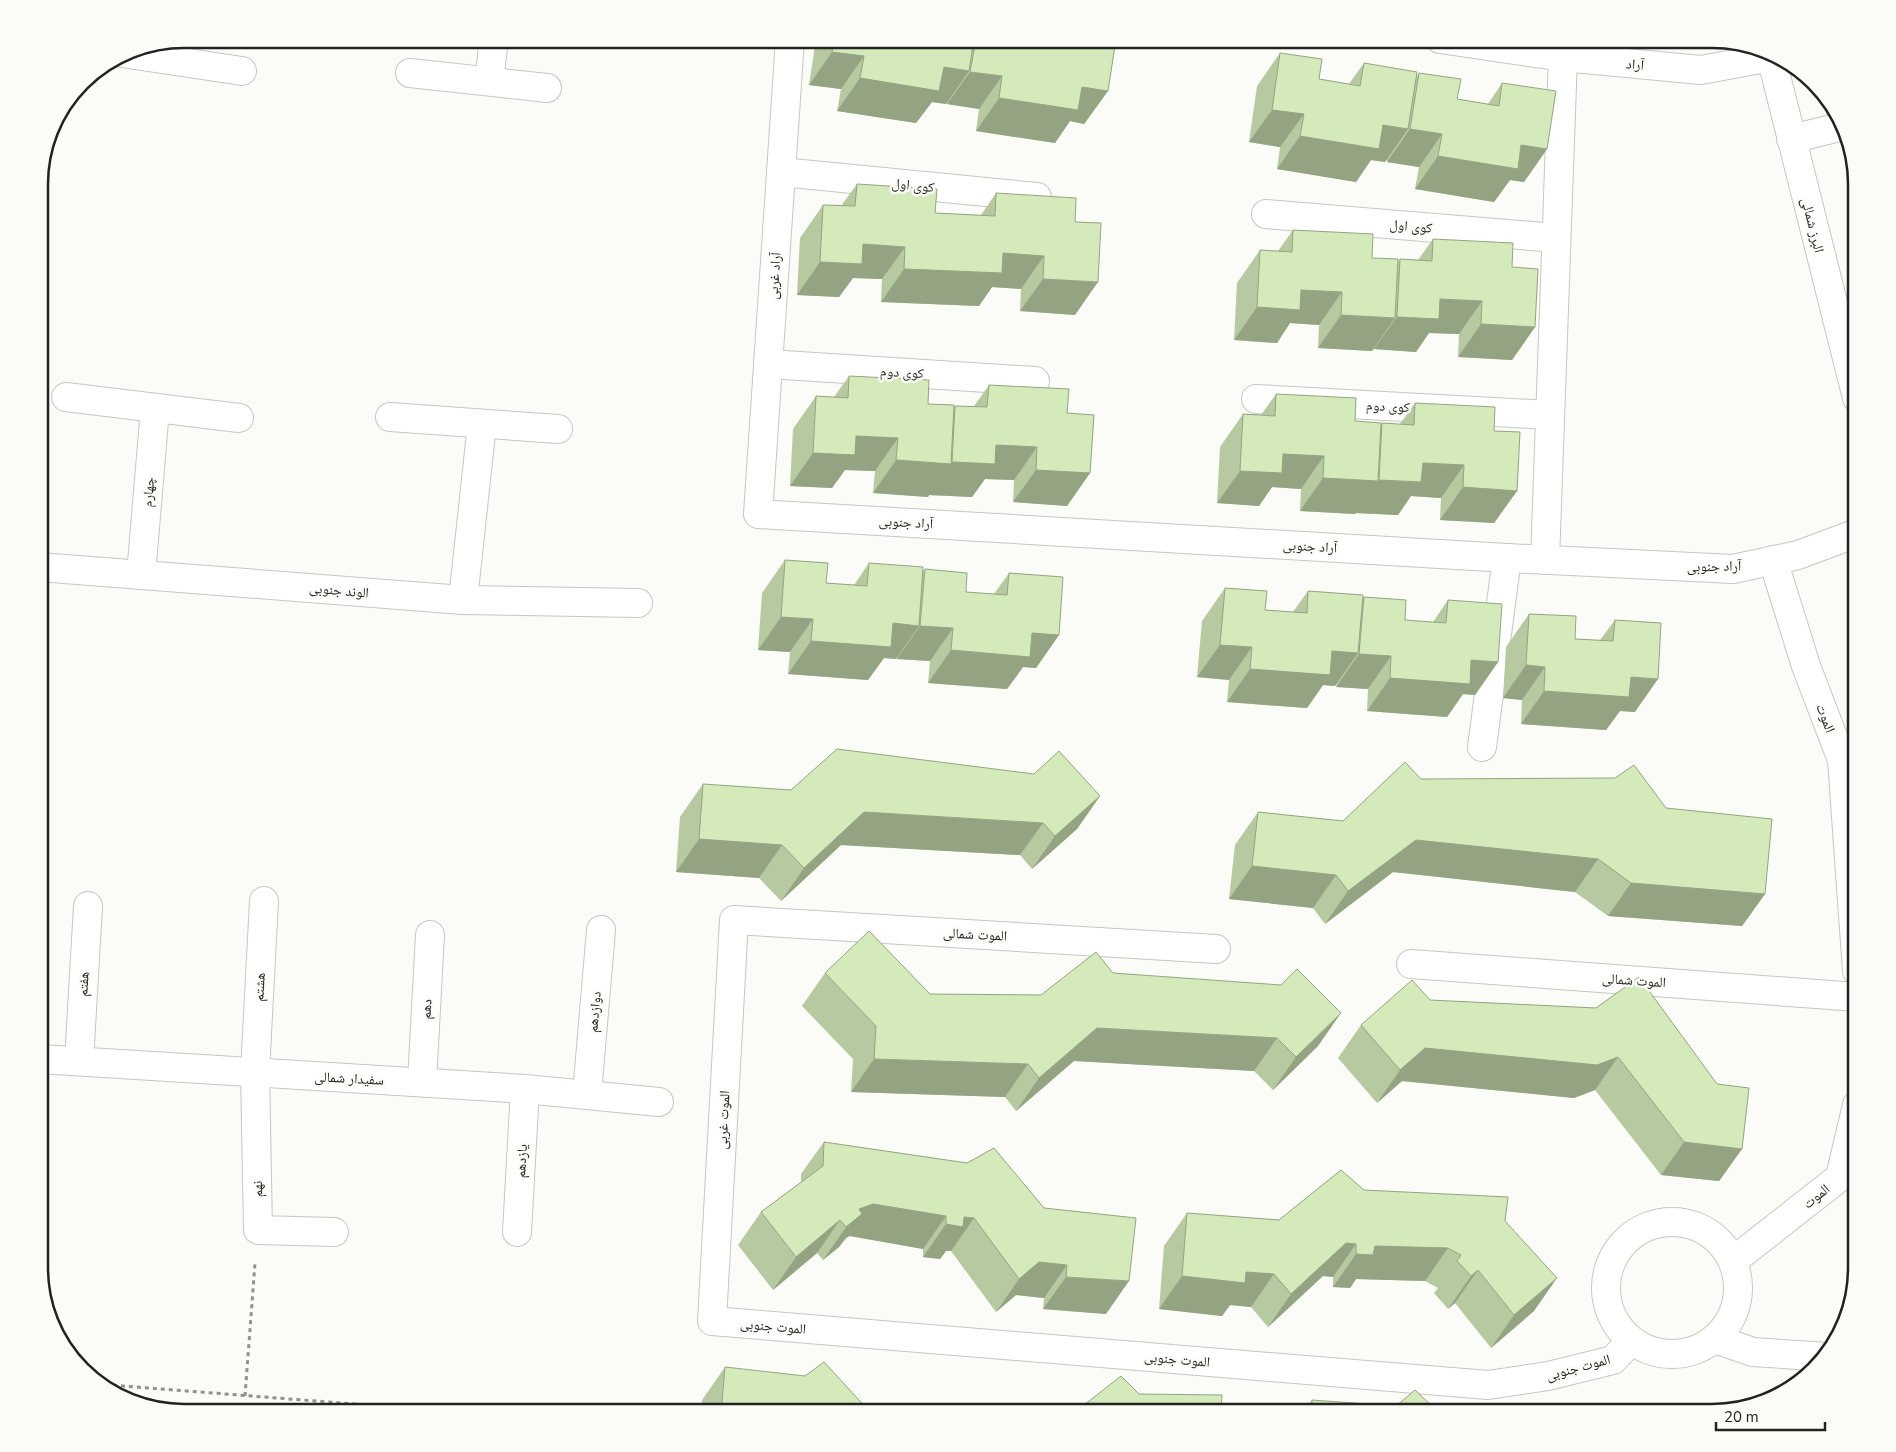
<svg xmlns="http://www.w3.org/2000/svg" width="1896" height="1452" viewBox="0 0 1896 1452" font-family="'Nunito Sans','Noto Naskh Arabic',sans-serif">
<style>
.green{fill:#f6cec3}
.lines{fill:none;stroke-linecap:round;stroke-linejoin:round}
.minor-casing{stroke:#c7c6c2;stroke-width:30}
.tertiary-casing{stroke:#c7c6c2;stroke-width:30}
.path{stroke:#91918e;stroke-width:3;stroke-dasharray:4 4;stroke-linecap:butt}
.minor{stroke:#fff;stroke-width:28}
.tertiary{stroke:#fff;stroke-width:28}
.wall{fill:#b6c9a1}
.shaded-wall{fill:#94a483}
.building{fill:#d4eabb;stroke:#94a483}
.labels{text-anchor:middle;stroke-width:5;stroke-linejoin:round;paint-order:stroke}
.street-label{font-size:14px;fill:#222220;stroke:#fbfbf7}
.rim{fill:none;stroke:#222220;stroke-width:2.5}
</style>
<rect width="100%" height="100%" fill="#fbfbf7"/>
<path class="green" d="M1857,211V273L1848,234Z"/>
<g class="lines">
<defs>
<g id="minor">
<path d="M790,39L758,514L1507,558L1733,569L1798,555L1857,533"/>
<path d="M1440,39L1563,57L1701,70L1771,57"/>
<path d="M122,53L242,71"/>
<path d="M410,73L547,88"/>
<path d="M489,81L494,39"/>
<path d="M1791,139L1844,126"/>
<path d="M781,172L1037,197"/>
<path d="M1266,214L1556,238"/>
<path d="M768,364L1035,381"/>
<path d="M66,397L239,418"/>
<path d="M1256,399L1550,415"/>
<path d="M390,417L558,429"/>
<path d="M1545,560L1563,57"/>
<path d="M1773,560L1806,666L1842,760L1857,971"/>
<path d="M39,567L463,600L638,603"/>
<path d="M141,575L155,409"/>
<path d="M463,600L482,424"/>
<path d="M1482,747L1507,558"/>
<path d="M264,901L255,1072L258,1230L334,1232"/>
<path d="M1216,949L734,920L712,1321L1488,1385L1548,1376L1613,1360L1631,1341"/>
<path d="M1411,964L1857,997"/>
<path d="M39,1059L525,1089L659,1102"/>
<path d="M79,1061L88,906"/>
<path d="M422,1082L430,935"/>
<path d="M587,1094L601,930"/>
<circle cx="1672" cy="1288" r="66"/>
<path d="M517,1232L525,1089"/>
<path d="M1733,1261L1840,1177L1857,1105"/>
<path d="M1715,1339L1753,1352L1827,1357"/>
</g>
<path id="tertiary" d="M1770,52L1857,398"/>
</defs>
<use href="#minor" class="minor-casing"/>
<use href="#tertiary" class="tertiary-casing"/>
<g class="path">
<path d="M97,1384L470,1413"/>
<path d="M245,1396L255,1263"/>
</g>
<use href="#minor" class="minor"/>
<use href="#tertiary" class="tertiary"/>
</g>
<g class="wall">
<path d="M816,39H1019L1018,41L1048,46L1053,39H1116L1108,91L1084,124L1070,121L1055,143L976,131L979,109L947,104L948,102L946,104L932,102L916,123L837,111L841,89L809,85Z"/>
<path d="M1280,53L1319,79L1349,84L1364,63L1417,76L1419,73L1457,99L1488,104L1502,83L1547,149L1524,182L1510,180L1494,202L1415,189L1419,167L1387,162V159L1385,162L1371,160L1356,182L1277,169L1280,147L1249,142L1257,86Z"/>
<path d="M857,184L935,213L981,215L996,193L1075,222V315L1020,311L1021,289L992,287L979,306L881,302L882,279L853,278L839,297L797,295L800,238L823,205L841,206Z"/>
<path d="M1293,230L1372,258L1398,262L1400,259L1418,260L1433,239L1512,267L1535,327L1512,360L1458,357L1459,334L1429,333L1416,352L1374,349L1372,351L1318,348L1319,325L1290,323L1277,343L1234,340L1237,283L1260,250L1278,251Z"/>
<path d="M849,376L928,404L954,408L955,406H974L989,385L1067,413L1090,473L1067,506L1013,502L1014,480L985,479L972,497L929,495V494L928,497L873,493L875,471L845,470L832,488L790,486L793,429L816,396L834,397Z"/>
<path d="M1276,394L1355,421L1381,426L1382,423L1400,424L1415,403L1494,431L1517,491L1494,523L1440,520L1441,498L1411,496L1398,515L1356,513L1355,514L1300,511L1301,489L1272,487L1259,506L1217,503L1220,447L1243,414L1261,415Z"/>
<path d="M785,560L826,583L854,585L869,563L923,571L925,569L966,592L994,594L1009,573L1059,635L1036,668L1023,667L1007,689L928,683L930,661L897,659V657L896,659L884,658L868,680L788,674L790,652L758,650L762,593Z"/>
<path d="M1225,588L1265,610L1293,612L1308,591L1362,599L1364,597L1405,620L1433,622L1448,600L1498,662L1475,695L1463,694L1447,717L1367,711L1368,689L1336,687L1337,683L1335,686L1323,685L1307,708L1227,702L1229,680L1197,677L1202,621Z"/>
<path d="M1529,614L1575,639L1600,640L1615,620L1635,712L1620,711L1606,730L1521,724L1522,700L1503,698L1506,647Z"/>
<path d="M1421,779L1666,808L1765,894L1742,926L1608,916L1575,892L1393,872L1325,924L1313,908L1229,899L1235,845L1258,812L1343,821Z"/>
<path d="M703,784L791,790L1100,796L1077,829L1032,869L1020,855L841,845L781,901L759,878L676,872L680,817Z"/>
<path d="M825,973L930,994L1041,995L1113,973L1318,1046L1273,1090L1254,1071L1074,1061L1016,1111L1005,1097L851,1092L853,1059L802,1006Z"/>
<path d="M1430,1000L1596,1008L1742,1149L1719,1181L1661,1175L1595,1090L1574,1098L1402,1081L1377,1103L1338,1058L1361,1025Z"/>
<path d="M824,1142L967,1163L994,1148L1106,1314L1043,1309L1044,1298L1016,1295L996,1312L951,1251H946L940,1259L923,1257V1249L850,1236L846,1238L839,1247L823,1260L817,1253L773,1290L738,1245L761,1212L801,1182V1174Z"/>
<path d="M1364,1190L1505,1221L1534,1311L1491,1348L1455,1303L1448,1309L1434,1293L1438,1288L1425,1281L1356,1279L1350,1288L1333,1287V1277L1323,1276L1268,1327L1251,1307L1230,1305L1222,1316L1159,1309L1164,1246L1187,1213L1279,1220Z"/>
<path d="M725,1367L871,1413H701L702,1400Z"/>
<path d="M1312,1400L1439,1413H1303Z"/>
</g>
<g class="shaded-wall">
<path d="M832,52L864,56L841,89L809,85Z"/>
<path d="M944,67L969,71L946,104L932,102L916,123L837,111L860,78Z"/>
<path d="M970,72L1002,76L979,109L947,104Z"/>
<path d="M1082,87L1108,91L1084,124L1070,121L1055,143L976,131L999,98Z"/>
<path d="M1272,110L1304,114L1280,147L1249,142Z"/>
<path d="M1383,125L1408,129L1385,162L1371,160L1356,182L1277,169L1300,136Z"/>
<path d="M1410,129L1442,134L1419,167L1387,162Z"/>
<path d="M1521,145L1547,149L1524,182L1510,180L1494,202L1415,189L1438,156Z"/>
<path d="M863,244L905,247L882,279L853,278L839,297L797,295L820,262Z"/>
<path d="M1003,253L1044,256L1021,289L992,287L979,306L881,302L904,269Z"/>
<path d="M1043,279L1098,282L1075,315L1020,311Z"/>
<path d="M1301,290L1342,292L1319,325L1290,323L1277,343L1234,340L1257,307Z"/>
<path d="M1440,299L1482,301L1459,334L1429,333L1416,352L1374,349L1397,317Z"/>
<path d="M1341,315L1395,318L1372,351L1318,348Z"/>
<path d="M1481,324L1535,327L1512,360L1458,357Z"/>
<path d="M856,436L898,438L875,471L845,470L832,488L790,486L813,453Z"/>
<path d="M996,445L1037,447L1014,480L985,479L972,497L929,495L952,462Z"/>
<path d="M1283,454L1324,456L1301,489L1272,487L1259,506L1217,503L1240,471Z"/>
<path d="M896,460L951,464L928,497L873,493Z"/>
<path d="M1423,463L1464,465L1441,498L1411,496L1398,515L1356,513L1355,514L1300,511L1323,478L1378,481L1379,480Z"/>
<path d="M1036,470L1090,473L1067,506L1013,502Z"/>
<path d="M1463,487L1517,491L1494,523L1440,520Z"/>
<path d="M781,617L813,619L790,652L758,650Z"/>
<path d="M893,623L919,626L896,659L884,658L868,680L788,674L811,641Z"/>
<path d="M920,626L953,628L930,661L897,659Z"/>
<path d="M1032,633L1059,635L1036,668L1023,667L1007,689L928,683L951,650Z"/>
<path d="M1220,645L1252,647L1229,680L1197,677Z"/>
<path d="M1332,651L1358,653L1335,686L1323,685L1307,708L1227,702L1250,669Z"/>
<path d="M1359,654L1391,656L1368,689L1336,687Z"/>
<path d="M1471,660L1498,662L1475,695L1463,694L1447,717L1367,711L1390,678Z"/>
<path d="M1526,665L1545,667L1522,700L1503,698Z"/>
<path d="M1631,677L1658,679L1635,712L1620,711L1606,730L1521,724L1544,691Z"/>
<path d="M1100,796L1077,829L1032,869L1055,836Z"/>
<path d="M864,812L1043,823L1020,855L841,845L781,901L804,868Z"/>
<path d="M699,839L782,845L759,878L676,872Z"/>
<path d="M1416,840L1598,859L1575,892L1393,872L1325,924L1348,891Z"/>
<path d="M1252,866L1336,875L1313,908L1229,899Z"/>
<path d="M1631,883L1765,894L1742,926L1608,916Z"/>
<path d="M1341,1013L1318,1046L1273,1090L1296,1057Z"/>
<path d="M1097,1028L1277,1038L1254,1071L1074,1061L1016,1111L1039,1078Z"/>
<path d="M1425,1048L1618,1057L1595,1090L1574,1098L1402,1081L1377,1103L1400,1070Z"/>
<path d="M874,1059L1028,1064L1005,1097L851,1092Z"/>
<path d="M1684,1142L1742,1149L1719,1181L1661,1175Z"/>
<path d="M873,1204L946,1216L923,1249L850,1236L846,1238L839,1247L823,1260L859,1209Z"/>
<path d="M964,1217L974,1218L951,1251H946L940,1259L923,1257L946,1224Z"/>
<path d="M840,1220L817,1253L773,1290L796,1257Z"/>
<path d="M1346,1243L1356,1244L1333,1277L1323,1276L1268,1327L1291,1294Z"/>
<path d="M1375,1246L1448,1248L1425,1281L1356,1279L1350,1288L1333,1287L1356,1254Z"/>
<path d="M1039,1262L1067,1265L1044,1298L1016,1295L996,1312L1019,1279Z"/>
<path d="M1478,1270L1455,1303L1448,1309L1471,1276Z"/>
<path d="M1246,1272L1274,1274L1251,1307L1230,1305L1222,1316L1159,1309L1182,1276Z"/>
<path d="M1066,1277L1129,1281L1106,1314L1043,1309Z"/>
<path d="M1557,1278L1534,1311L1491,1348L1514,1315Z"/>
</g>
<g class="building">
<path d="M834,39H974L969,71L944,67L939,91L860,78L864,56L832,52Z"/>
<path d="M976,39H1019L1018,41L1059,47L1061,39H1116L1108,91L1082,87L1078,110L999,98L1002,76L970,72Z"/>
<path d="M1280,53L1322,59L1319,79L1360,86L1364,63L1417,72L1408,129L1383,125L1379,149L1300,136L1304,114L1272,110Z"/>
<path d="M1419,73L1461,79L1457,99L1499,106L1502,83L1556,91L1547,149L1521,145L1518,169L1438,156L1442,134L1410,129Z"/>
<path d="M857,184L937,189L935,213L995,216L996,193L1076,198L1075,222L1101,223L1098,282L1043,279L1044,256L1003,253L1002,273L904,269L905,247L863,244L862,264L820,262L823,205L855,206Z"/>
<path d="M1293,230L1373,234L1372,258L1398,259L1395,318L1341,315L1342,292L1301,290L1300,310L1257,307L1260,250L1292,252Z"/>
<path d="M1433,239L1513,243L1512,267L1538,269L1535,327L1481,324L1482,301L1440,299L1439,319L1397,317L1400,259L1432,261Z"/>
<path d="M849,376L929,380L928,404L954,405L951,464L896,460L898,438L856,436L855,455L813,453L816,396L848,398Z"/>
<path d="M989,385L1069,389L1067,413L1094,415L1090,473L1036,470L1037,447L996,445L995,464L952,462L955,406L987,407Z"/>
<path d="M1276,394L1356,398L1355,421L1381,423L1378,481L1323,478L1324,456L1283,454L1282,473L1240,471L1243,414L1275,416Z"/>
<path d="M1415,403L1495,407L1494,431L1520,432L1517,491L1463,487L1464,465L1423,463L1421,482L1379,480L1382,423L1414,425Z"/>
<path d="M785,560L828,563L826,583L867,586L869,563L923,567L919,626L893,623L891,647L811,641L813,619L781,617Z"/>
<path d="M925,569L967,573L966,592L1007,595L1009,573L1063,577L1059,635L1032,633L1030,657L951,650L953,628L920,626Z"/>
<path d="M1225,588L1267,591L1265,610L1307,613L1308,591L1363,595L1358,653L1332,651L1330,675L1250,669L1252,647L1220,645Z"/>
<path d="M1364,597L1406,600L1405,620L1446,623L1448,600L1502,604L1498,662L1471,660L1470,684L1390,678L1391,656L1359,654Z"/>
<path d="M1529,614L1576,616L1575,639L1613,641L1615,620L1661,623L1658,679L1631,677L1629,697L1544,691L1545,667L1526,665Z"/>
<path d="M837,749L1034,774L1059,751L1100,796L1055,836L1043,823L864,812L804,868L782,845L699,839L703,784L791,790Z"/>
<path d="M1405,762L1421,779L1615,778L1634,765L1666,808L1772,819L1765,894L1631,883L1598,859L1416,840L1348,891L1336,875L1252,866L1258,812L1343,821Z"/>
<path d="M869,931L930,994L1041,995L1096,952L1113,973L1281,985L1297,969L1341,1013L1296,1057L1277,1038L1097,1028L1039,1078L1028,1064L874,1059L876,1026L825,973Z"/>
<path d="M1639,977L1717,1084L1749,1088L1742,1149L1684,1142L1618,1057L1597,1065L1425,1048L1400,1070L1361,1025L1412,980L1430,1000L1596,1008Z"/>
<path d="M824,1142L967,1163L994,1148L1044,1208L1136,1218L1129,1281L1066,1277L1067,1265L1039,1262L1019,1279L974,1218L964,1217L963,1227L946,1224V1216L873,1204L859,1209L862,1214L846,1227L840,1220L796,1257L761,1212L823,1166Z"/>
<path d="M1341,1170L1364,1190L1508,1197L1505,1221L1557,1278L1514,1315L1478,1270L1471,1276L1457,1261L1461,1255L1448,1248L1375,1246L1373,1255L1356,1254V1244L1346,1243L1291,1294L1274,1274L1246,1272L1245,1283L1182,1276L1187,1213L1279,1220Z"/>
<path d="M824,1362L871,1413H721L725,1367L805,1376Z"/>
<path d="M1121,1376L1139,1394L1222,1395L1221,1413H1074Z"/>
<path d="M1415,1390L1439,1413H1312V1400L1396,1406Z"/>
<path d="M1711,1404L1720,1412L1713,1413H1701Z"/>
</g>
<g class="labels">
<g class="street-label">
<text transform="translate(1635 64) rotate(5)" y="5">آراد</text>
<text transform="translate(913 185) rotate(6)" y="5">کوی اول</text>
<text transform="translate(1813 225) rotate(76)" y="5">البرز شمالی</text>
<text transform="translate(1411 226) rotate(5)" y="5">کوی اول</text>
<text transform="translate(774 276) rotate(-86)" y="5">آراد غربی</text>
<text transform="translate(902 372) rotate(3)" y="5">کوی دوم</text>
<text transform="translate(1388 406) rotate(3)" y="5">کوی دوم</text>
<text transform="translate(148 492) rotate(-85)" y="5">چهارم</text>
<text transform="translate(906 522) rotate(3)" y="5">آراد جنوبی</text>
<text transform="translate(1310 546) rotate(3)" y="5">آراد جنوبی</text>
<text transform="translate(1714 566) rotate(-1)" y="5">آراد جنوبی</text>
<text transform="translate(339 590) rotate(5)" y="5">الوند جنوبی</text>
<text transform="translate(1826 718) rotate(69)" y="5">الموت</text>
<text transform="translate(975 934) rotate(3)" y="5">الموت شمالی</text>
<text transform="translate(1634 980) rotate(4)" y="5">الموت شمالی</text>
<text transform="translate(83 984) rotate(-87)" y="5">هفتم</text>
<text transform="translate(259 987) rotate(-87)" y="5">هشتم</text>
<text transform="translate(426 1009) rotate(-87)" y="5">دهم</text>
<text transform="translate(594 1012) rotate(-85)" y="5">دوازدهم</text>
<text transform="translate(349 1078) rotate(3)" y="5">سفیدار شمالی</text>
<text transform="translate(723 1120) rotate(-87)" y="5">الموت غربی</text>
<text transform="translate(521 1161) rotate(-87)" y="5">یازدهم</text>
<text transform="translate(257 1189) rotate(-91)" y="5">نهم</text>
<text transform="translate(1816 1196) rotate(-39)" y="5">الموت</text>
<text transform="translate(773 1326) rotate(5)" y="5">الموت جنوبی</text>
<text transform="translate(1177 1359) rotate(5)" y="5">الموت جنوبی</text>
<text transform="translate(1578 1367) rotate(-15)" y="5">الموت جنوبی</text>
</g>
</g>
<path d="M0 0H1896V1452H0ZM184 48H1712A136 136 0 0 1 1848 184V1268A136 136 0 0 1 1712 1404H184A136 136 0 0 1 48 1268V184A136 136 0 0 1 184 48Z" fill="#fbfbf7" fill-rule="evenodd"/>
<path class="rim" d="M184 48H1712A136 136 0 0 1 1848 184V1268A136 136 0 0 1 1712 1404H184A136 136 0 0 1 48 1268V184A136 136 0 0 1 184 48Z"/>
<path d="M1716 1422v8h109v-8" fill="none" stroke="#222220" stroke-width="2.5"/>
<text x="1724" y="1422" font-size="15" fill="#222220" stroke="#fbfbf7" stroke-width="4" paint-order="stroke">20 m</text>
</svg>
